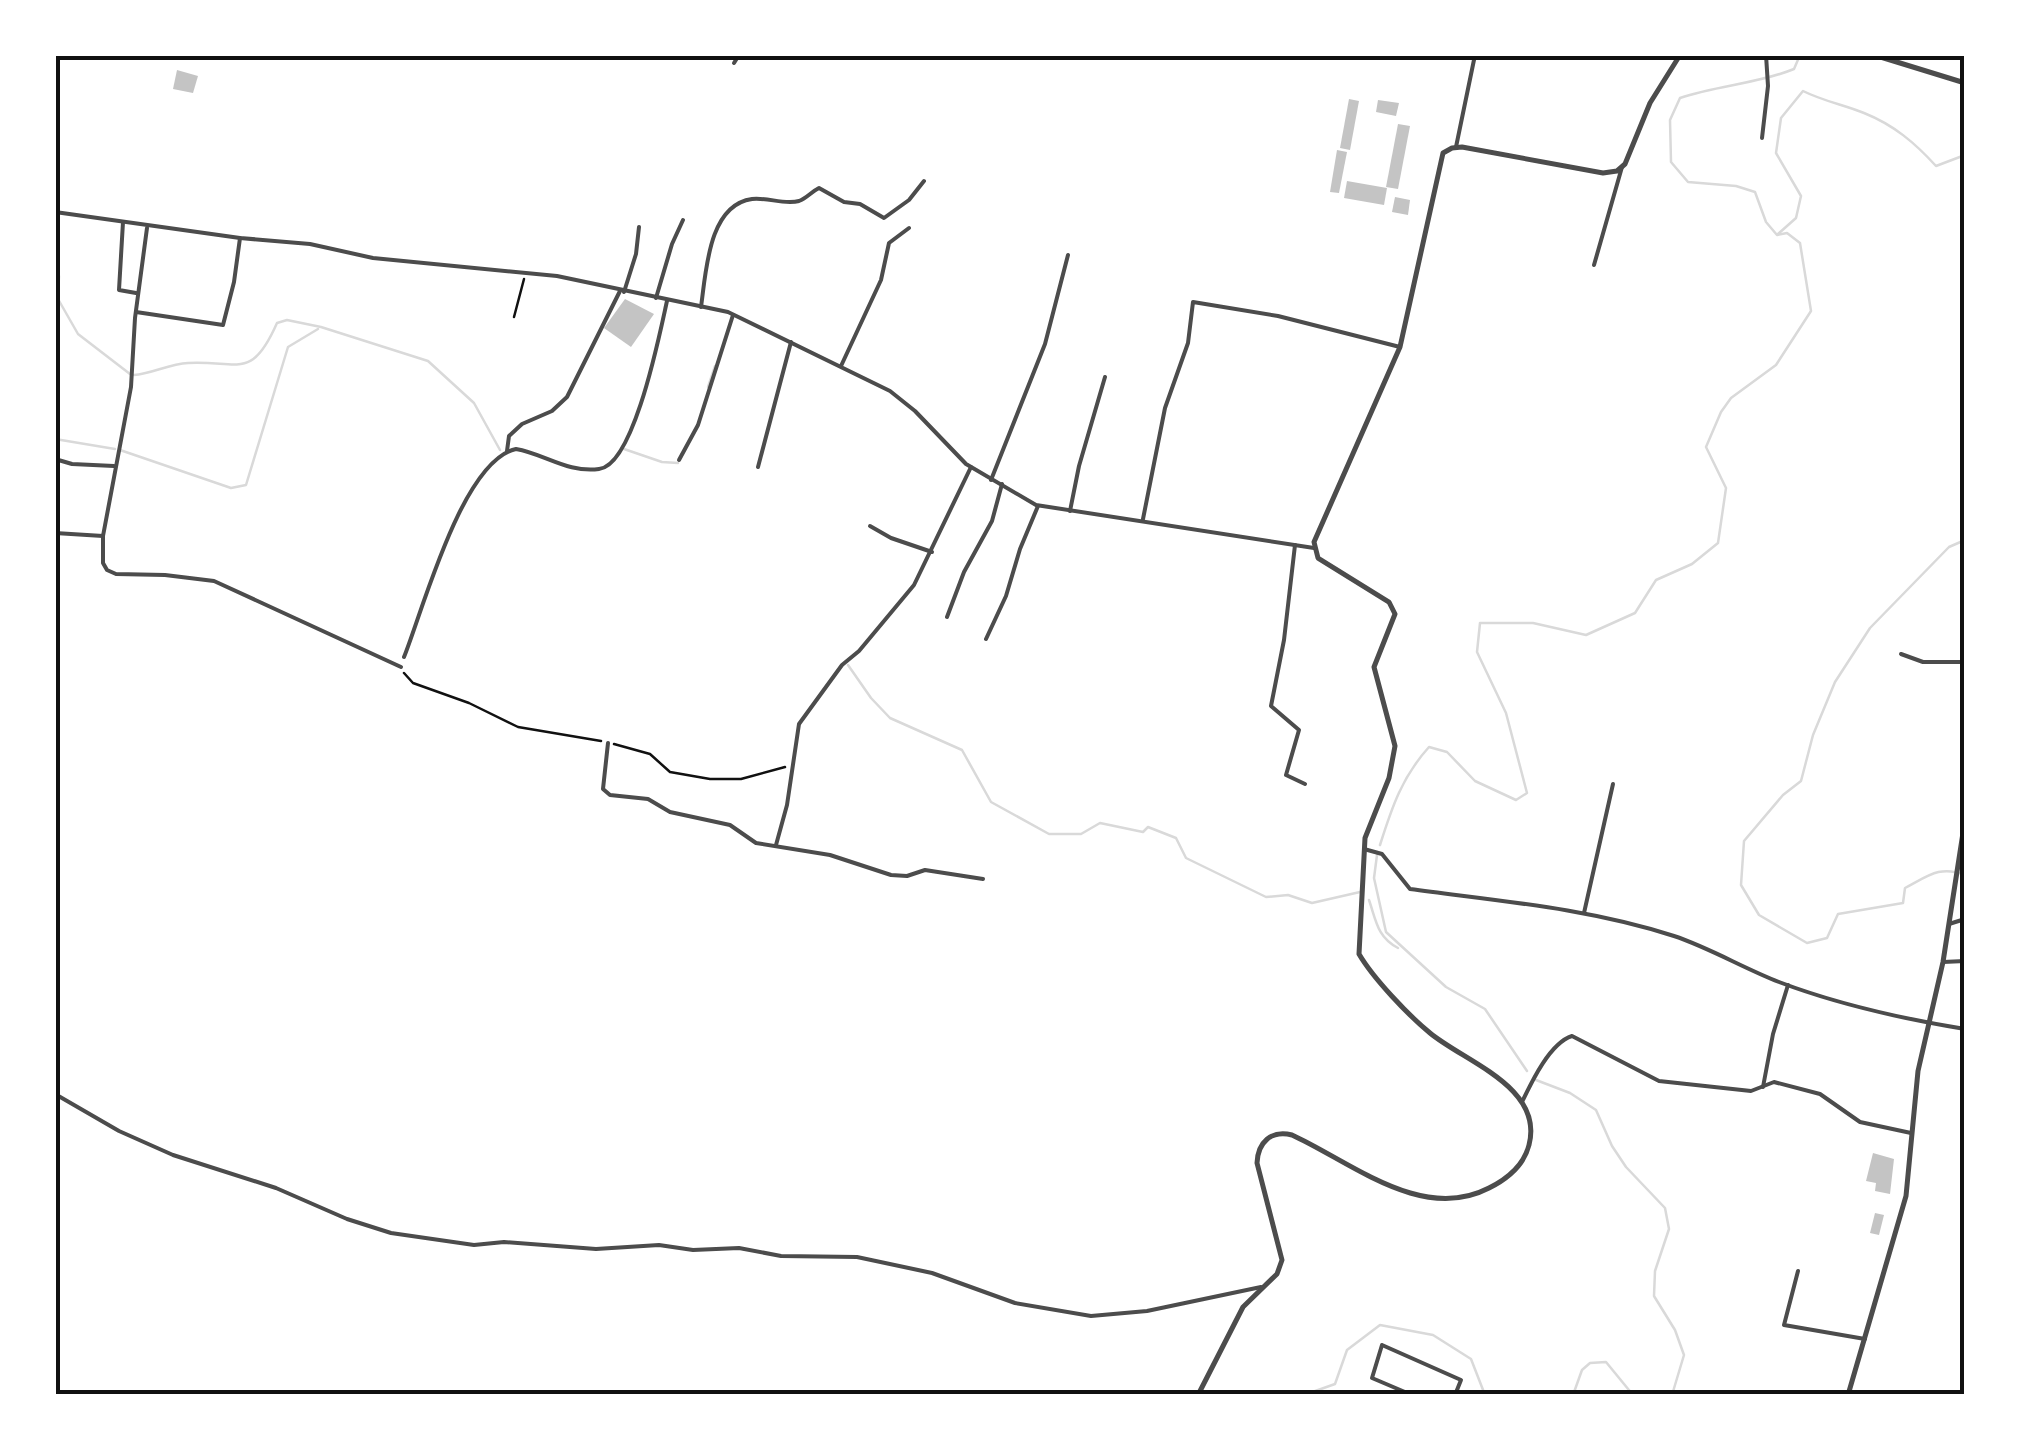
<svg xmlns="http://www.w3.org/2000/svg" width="2020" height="1450" viewBox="0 0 2020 1450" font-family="'PT Serif',serif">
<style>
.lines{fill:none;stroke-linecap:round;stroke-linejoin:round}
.stream{stroke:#d9d9d9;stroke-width:2.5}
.building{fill:#c4c4c4}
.path{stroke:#111;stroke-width:2.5}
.minor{stroke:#4c4c4c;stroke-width:4}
.tertiary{stroke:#4c4c4c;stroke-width:5}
.neatline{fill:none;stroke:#111;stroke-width:4}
</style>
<rect width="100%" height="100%" fill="#fff"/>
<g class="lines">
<g class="stream">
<path d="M1778,234L1796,218L1801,196L1776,153L1781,118L1803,91C1823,101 1844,105 1864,113C1894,125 1915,143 1936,166L1965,155"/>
<path d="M55,274L59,276L58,299L78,334L130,374"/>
<path d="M134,375C151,374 169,364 188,363C238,360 251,382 277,323L287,320L321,327L428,361L474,403L500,450"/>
<path d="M708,387L715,366"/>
<path d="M55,439L115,449"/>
<path d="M624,449L662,462L678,463"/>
<path d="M120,450L231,488L246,485L288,347L318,329"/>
<path d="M1965,540L1949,547L1870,628L1835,682L1813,735L1801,781L1783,795L1744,841L1741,885L1759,915L1807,943L1827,938L1838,914L1903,903L1905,888C1928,876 1940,865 1965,875"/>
<path d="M848,665L871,698L890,718L962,750L991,802L1049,834H1081L1100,823L1143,832L1148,827L1176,838L1186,858L1266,897L1288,895L1312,903L1360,892"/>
<path d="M1380,845C1392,807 1402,777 1429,747L1447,752L1475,781L1516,800L1527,793L1506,713L1477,652L1480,623H1533L1586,635L1635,613L1656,580L1692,564L1718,543L1726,488L1706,447L1721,412L1731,398L1776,365L1811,311L1800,243L1787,233L1777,235L1766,222L1755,192L1736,186L1688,182L1671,162L1670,120L1680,98C1718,85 1757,84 1794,69L1800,55"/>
<path d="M1377,855L1374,878L1386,932L1446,987L1485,1009L1527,1071"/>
<path d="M1369,900C1376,920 1377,937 1398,948"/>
<path d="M1536,1080L1570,1093L1596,1110L1612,1146L1626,1167L1665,1208L1669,1229L1655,1271L1654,1296L1675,1330L1684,1355L1672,1395"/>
<path d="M1304,1395L1335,1384L1347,1350L1380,1325L1433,1335L1471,1359L1485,1395"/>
<path d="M1573,1395L1582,1370L1590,1363L1606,1362L1633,1395"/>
</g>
</g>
<g class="building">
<path d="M177,70L198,76L193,93L173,89Z"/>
<path d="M1349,99L1359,101L1350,150L1340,148Z"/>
<path d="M1378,100L1399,103L1396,116L1376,112Z"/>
<path d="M1398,124L1410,126L1398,189L1386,187Z"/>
<path d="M1337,150L1347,152L1339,193L1330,192Z"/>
<path d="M1347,181L1387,188L1384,205L1344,198Z"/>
<path d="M1395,197L1410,200L1408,215L1392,212Z"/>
<path d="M625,299L654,314L631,347L604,328Z"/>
<path d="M1873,1153L1894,1159L1890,1194L1875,1191L1876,1183L1866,1181Z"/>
<path d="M1875,1213L1884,1215L1879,1235L1870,1233Z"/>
</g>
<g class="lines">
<g class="path">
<path d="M514,317L524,279"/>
<path d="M404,673L413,683L469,703L518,727L601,741"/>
<path d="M614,744L650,754L670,772L710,779H741L785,767"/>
</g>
<g class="minor">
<path d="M1046,57L1047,55"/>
<path d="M734,63L739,55"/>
<path d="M1762,138L1768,86L1766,55"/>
<path d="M1456,147L1475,55"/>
<path d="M55,212L240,238L310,244L373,258L557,276L728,312L890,391L915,411L966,464L1036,505L1314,548"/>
<path d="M123,222L119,290L136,293"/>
<path d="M1594,265L1622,167"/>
<path d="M624,292L636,254L639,227"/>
<path d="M656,298L672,244L683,220"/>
<path d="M701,307C706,273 708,205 752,199C767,197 784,205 799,201C807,198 811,192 819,188L844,202L860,204L884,218L909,200L924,181"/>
<path d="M136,312L223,325L234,282L240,238"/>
<path d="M841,366L881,280L889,243L909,228"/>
<path d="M507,451L509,436L522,424L552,411L567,397L620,291"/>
<path d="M55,459L72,464L114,466"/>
<path d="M679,460L698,425L733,315"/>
<path d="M758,467L791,342"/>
<path d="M991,480L1045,344L1068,255"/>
<path d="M1070,511L1079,466L1105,377"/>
<path d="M1143,519L1165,408L1188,343L1193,302L1278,316L1400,347"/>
<path d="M870,526L891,538L932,552"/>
<path d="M55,533L103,536L131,387L135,318L147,228"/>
<path d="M103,536V563L107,570L116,574L165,575L214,581L401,667"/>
<path d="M1295,545L1284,640L1271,706L1299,730L1286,775L1305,784"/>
<path d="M947,617L964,572L992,521L1002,484"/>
<path d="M986,639L1006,596L1020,549L1038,506"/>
<path d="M1901,654L1923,662H1965"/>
<path d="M404,657C423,610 462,461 516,449C545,454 567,473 599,469C634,466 660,332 667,301"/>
<path d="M608,743L603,789L610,795L648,799L670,812L730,825L756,843L830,855L891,875L907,876L925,870L983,879"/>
<path d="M776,845L787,805L799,724L842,665L859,651L914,585L971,467"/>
<path d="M1364,849L1382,854L1410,889C1499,901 1587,908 1674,936C1710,948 1743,968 1779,982C1837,1004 1904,1019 1965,1029"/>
<path d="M1584,913L1613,784"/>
<path d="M1949,924L1965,919"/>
<path d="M1943,962L1965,961"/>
<path d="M1763,1087L1773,1034L1788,985"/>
<path d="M55,1094L119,1131L173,1155L276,1188L347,1219L391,1233L474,1245L504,1242L596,1249L659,1245L693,1250L739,1248L781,1256L857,1257L932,1273L1015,1303L1091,1316L1147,1311L1261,1287"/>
<path d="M1522,1102C1532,1081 1550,1043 1572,1036L1659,1081L1751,1091L1774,1082L1820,1094L1860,1122L1911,1133"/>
<path d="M1798,1271L1784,1325L1865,1339"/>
<path d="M1412,1395L1372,1378L1382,1345L1461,1380L1455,1395"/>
</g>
<g class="tertiary">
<path d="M1874,55L1965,83"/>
<path d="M1198,1395L1243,1307L1277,1274L1282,1260L1257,1163C1258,1142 1271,1130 1292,1135C1351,1162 1422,1223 1489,1188C1507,1179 1524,1165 1529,1145C1544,1087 1465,1062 1430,1033C1408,1015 1373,978 1359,954L1365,838L1389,778L1395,746L1374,667L1395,614L1389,602L1318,558L1314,542L1400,347L1443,153L1452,148L1462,147L1603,173L1617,171L1625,164L1650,103L1680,55"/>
<path d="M1848,1395L1906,1196L1918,1071L1943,962L1965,820"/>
</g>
</g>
<rect width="2020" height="1450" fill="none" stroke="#ffffff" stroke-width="115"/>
<rect x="58" y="58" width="1904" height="1334" class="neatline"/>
</svg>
